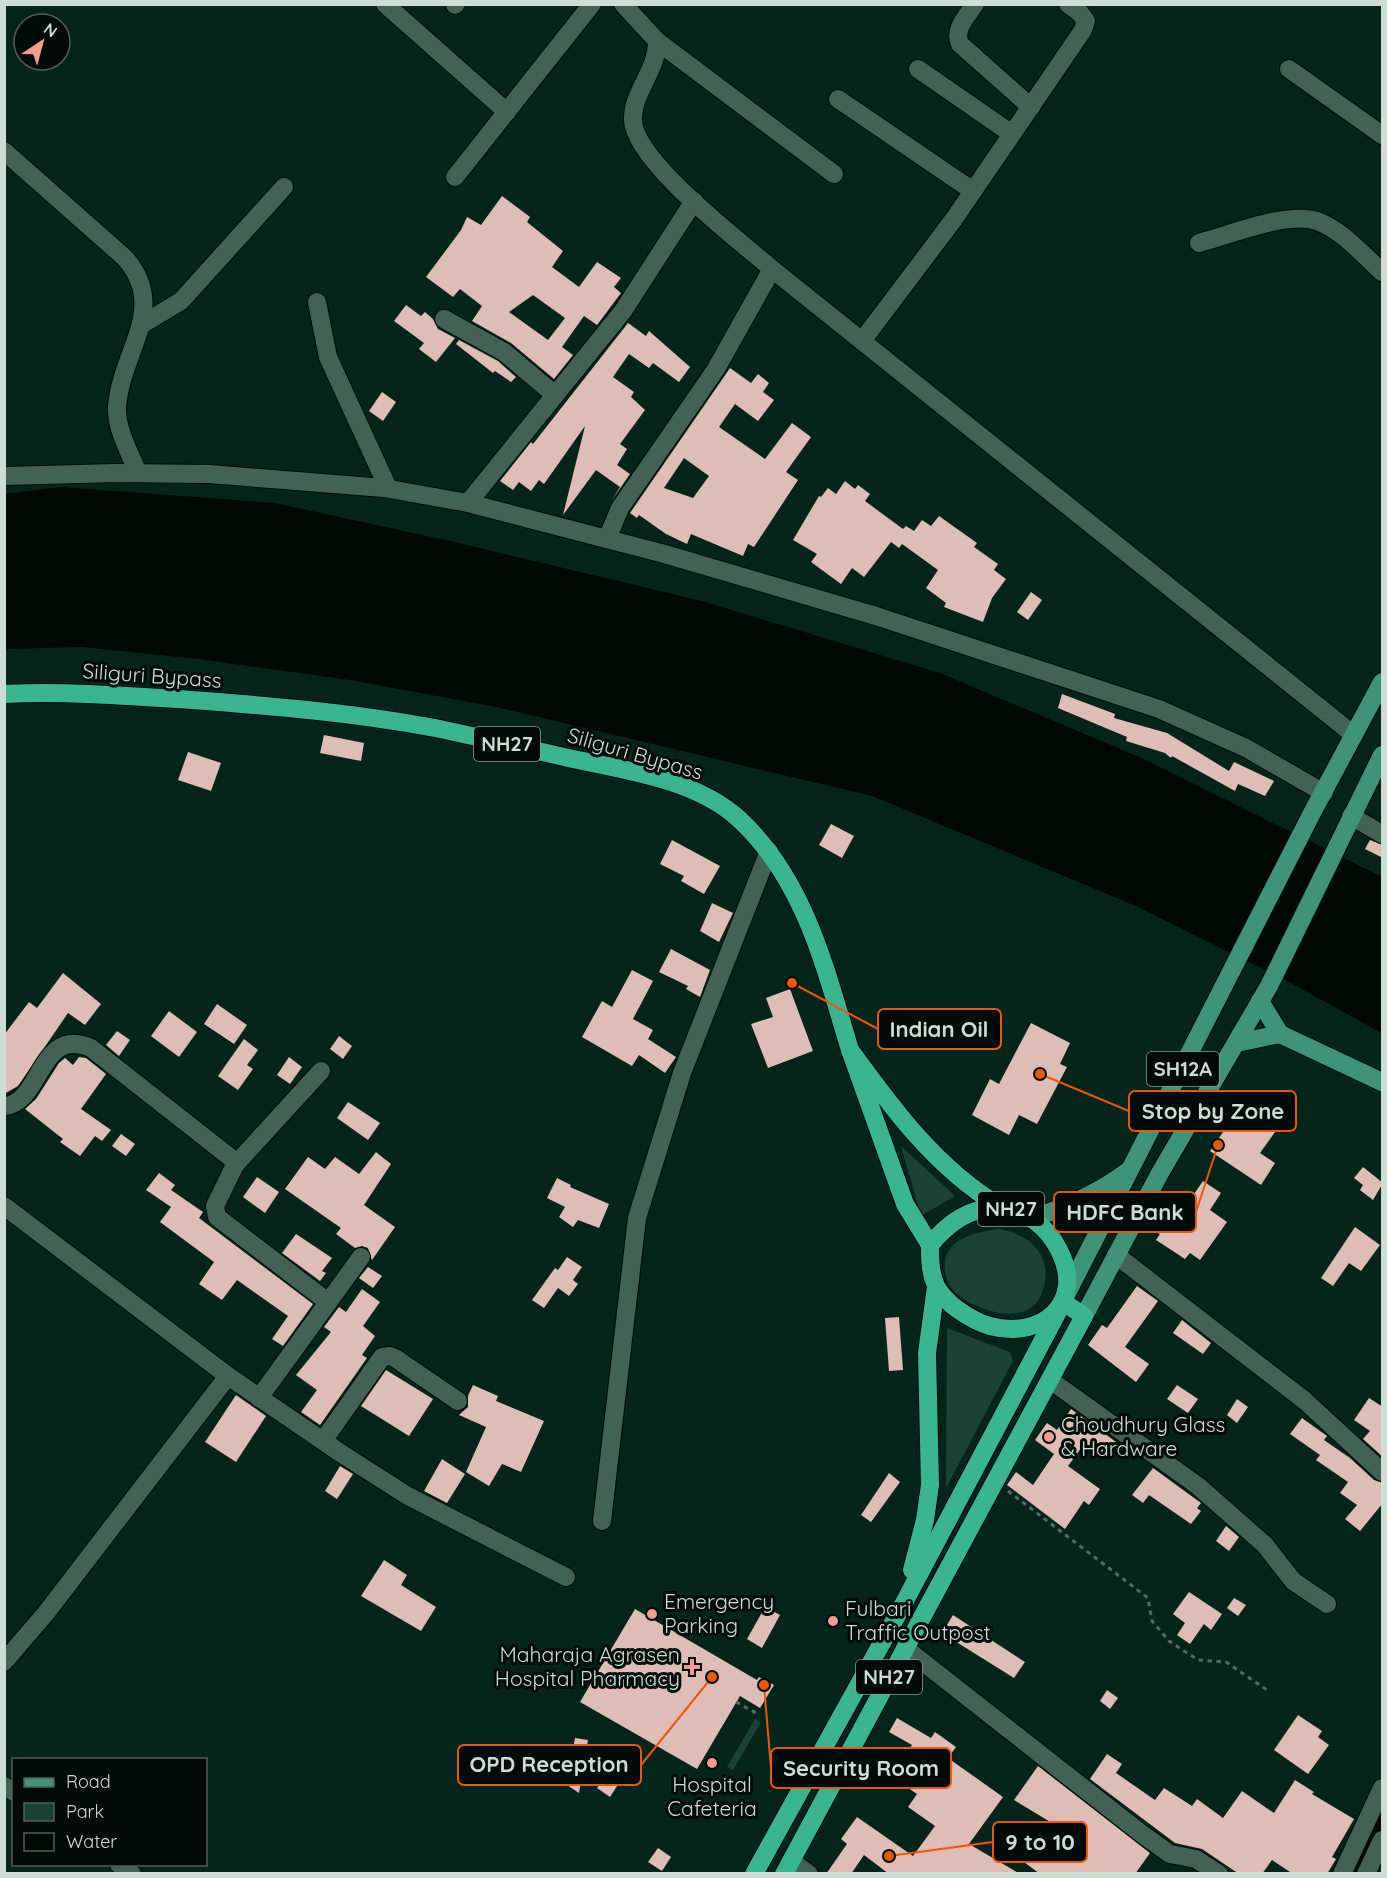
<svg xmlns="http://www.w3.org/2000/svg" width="1387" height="1878" viewBox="0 0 1387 1878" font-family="Quicksand,sans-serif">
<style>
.green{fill:#1a4335}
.water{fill:#000804}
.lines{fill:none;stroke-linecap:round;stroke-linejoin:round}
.canal{stroke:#000804;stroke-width:18}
.building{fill:#e0bcb6;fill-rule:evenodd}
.minor-casing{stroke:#000c06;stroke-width:20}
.major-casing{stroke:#000c06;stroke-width:20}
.highway-casing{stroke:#000c06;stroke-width:20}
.path{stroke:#526d63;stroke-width:3;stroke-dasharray:4.5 4.5;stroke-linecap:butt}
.minor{stroke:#436256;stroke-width:18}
.major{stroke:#3d9479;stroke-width:18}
.highway{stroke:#39b690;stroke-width:18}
.poi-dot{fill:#f59d8f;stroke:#020b07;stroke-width:2}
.labels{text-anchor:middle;stroke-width:6;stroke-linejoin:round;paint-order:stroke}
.shield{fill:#020b07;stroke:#8f9e97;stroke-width:1.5}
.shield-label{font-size:20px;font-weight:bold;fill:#ccddd5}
.street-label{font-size:21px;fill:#ccddd5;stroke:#020b07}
.poi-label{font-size:21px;fill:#ccddd5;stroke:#020b07;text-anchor:start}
.leader{fill:none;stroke:#e8590c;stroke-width:2}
.callout-dot{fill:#e8590c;stroke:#020b07;stroke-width:2}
.callout{fill:#020b07;stroke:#e8590c;stroke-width:2}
.callout-label{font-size:22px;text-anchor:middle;font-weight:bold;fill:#ccddd5}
</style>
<rect width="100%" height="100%" fill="#05251b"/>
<g class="green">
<path d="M901,1146L955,1196L921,1216Z"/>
<path d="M999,1229C1032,1234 1055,1259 1042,1293C1028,1329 975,1311 955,1292C949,1286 946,1279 945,1271C941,1239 975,1232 999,1229Z"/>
<path d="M947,1328L1010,1352L1013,1361L946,1488Z"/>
<path d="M755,1719L761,1722L733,1770L727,1767Z"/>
</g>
<path class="water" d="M61,487L275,503L459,543L702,601L940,673L1144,759L1382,877V1033L1287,981L1136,906L872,796L496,707L350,680L198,659L82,647L5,649L4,494Z"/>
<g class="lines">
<path class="canal" d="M1355,1867L1382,1811"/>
</g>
<g class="building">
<path d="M502,196L530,217L527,222L563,251L552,267L579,287L597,262L621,278L614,287L621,293L597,325L584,316L562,347L573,355L554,379L511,343L472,321L482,306L460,289L453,297L426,277L461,230L467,217L481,225ZM533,295L565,318L548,340L509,312Z"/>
<path d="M406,305L421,316L425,312L433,319L438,329L455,338L436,362L419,349L424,343L394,321Z"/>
<path d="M628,323L646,336L649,331L690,367L679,382L653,363L649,368L629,354L613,377L634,392L631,397L645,410L620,444L627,449L617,465L630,474L612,500L620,487L596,470L563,515L585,426L544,484L539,480L531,491L519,482L513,490L500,481L531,442L533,444Z"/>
<path d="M459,340L498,361L516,377L511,382L495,371L493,373L456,344Z"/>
<path d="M730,368L751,383L758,374L769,383L763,392L774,400L758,421L735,404L719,427L765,459L792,423L811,437L786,472L798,480L754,547L748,544L743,556L691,534L687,544L666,534L639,515L637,518L630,513ZM684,458L709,476L693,498L664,488Z"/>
<path d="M382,392L396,402L383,421L369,411Z"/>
<path d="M845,481L855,489L858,485L870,494L865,501L903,529L906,526L914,531L922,520L931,526L939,516L977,543L974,547L998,564L994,570L1006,579L992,598L983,622L944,607L946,603L926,588L938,570L902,544L899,548L891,542L864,577L852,568L841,584L811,562L817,554L793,540L819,496L821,497L828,488L836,494Z"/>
<path d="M1031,592L1042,600L1028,620L1017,612Z"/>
<path d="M1062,694L1115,714L1114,718L1167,733L1229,771L1234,762L1274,781L1265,796L1238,784L1235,791L1172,756L1171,758L1165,753L1126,741L1127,737L1058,708Z"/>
<path d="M324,735L364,743L361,761L320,753Z"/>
<path d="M188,752L221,763L211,791L178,780Z"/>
<path d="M831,824L854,836L842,858L819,845Z"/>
<path d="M672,840L720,866L704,894L681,881L684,876L660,864Z"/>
<path d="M1370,840L1383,845V858L1365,849Z"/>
<path d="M712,903L733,913L719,942L700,931Z"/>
<path d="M671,949L710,970L700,997L686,989L688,986L659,972Z"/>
<path d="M632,970L653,981L633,1019L653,1030L648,1039L676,1057L665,1073L639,1055L632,1066L582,1037L602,1001L612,1007Z"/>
<path d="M63,973L101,1004L85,1025L68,1013L18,1086L4,1094V1035L29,1002L37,1008Z"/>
<path d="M790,989L813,1051L768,1068L751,1024L773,1017L766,998Z"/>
<path d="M217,1004L247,1025L234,1044L204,1024Z"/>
<path d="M169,1011L197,1032L179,1057L151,1036Z"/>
<path d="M1031,1023L1070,1043L1060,1064L1067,1067L1037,1124L1019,1115L1009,1135L972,1115L990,1079L999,1084Z"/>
<path d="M117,1031L130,1040L119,1056L106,1045Z"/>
<path d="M339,1036L352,1046L343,1059L330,1049Z"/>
<path d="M244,1039L258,1050L247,1065L253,1069L238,1090L218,1076Z"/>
<path d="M79,1057L86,1058L106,1074L81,1109L111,1130L102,1141L95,1136L80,1156L60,1142L63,1139L25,1109L36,1099L59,1063L65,1058L73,1065Z"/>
<path d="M289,1057L302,1067L290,1084L277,1075Z"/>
<path d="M1245,1100L1280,1125L1260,1153L1275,1163L1261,1185L1210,1151Z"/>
<path d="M348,1102L380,1123L368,1140L337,1118Z"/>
<path d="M121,1134L135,1144L126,1156L112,1146Z"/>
<path d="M376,1152L391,1164L364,1205L395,1227L372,1260L368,1248L362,1246L355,1248L336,1234L341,1228L285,1189L308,1157L325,1169L335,1157L359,1174Z"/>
<path d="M1363,1167L1383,1183L1373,1200L1360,1190L1363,1185L1354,1178Z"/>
<path d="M159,1173L175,1185L171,1190L203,1212L199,1218L313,1304L283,1346L272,1339L288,1316L237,1280L222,1300L199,1284L214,1262L160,1222L171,1207L146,1190Z"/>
<path d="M257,1177L279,1192L265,1213L243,1197Z"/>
<path d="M557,1178L571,1185L570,1187L609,1204L599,1228L578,1220L573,1227L559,1217L565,1207L547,1198Z"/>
<path d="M1203,1181L1221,1193L1210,1210L1227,1222L1200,1260L1190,1253L1185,1259L1156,1240L1160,1234L1156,1232L1185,1191L1192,1197Z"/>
<path d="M1355,1227L1380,1245L1361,1271L1349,1263L1333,1286L1321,1278Z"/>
<path d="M296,1234L332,1258L322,1271L326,1273L320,1281L282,1253Z"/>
<path d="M567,1257L582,1267L573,1280L578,1284L569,1296L558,1288L544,1308L532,1300L555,1268L558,1270Z"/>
<path d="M368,1267L382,1276L373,1288L359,1278Z"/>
<path d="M1137,1286L1158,1301L1125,1347L1149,1364L1136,1382L1088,1345L1102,1325L1107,1328Z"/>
<path d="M362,1289L380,1302L363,1326L375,1336L362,1355L367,1358L320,1425L301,1412L317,1390L296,1375L331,1332L324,1327L339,1307L346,1312Z"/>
<path d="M899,1317L903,1370L889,1371L885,1318Z"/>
<path d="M1182,1320L1211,1343L1203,1354L1173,1333Z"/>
<path d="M386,1370L433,1399L409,1436L361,1406Z"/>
<path d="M473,1385L498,1396L496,1401L544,1421L521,1472L502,1464L489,1486L466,1472L486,1427L459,1415L468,1407V1396Z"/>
<path d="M1177,1385L1198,1399L1188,1413L1167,1399Z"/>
<path d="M236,1395L266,1416L236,1462L205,1442Z"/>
<path d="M1369,1398L1383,1407V1457L1363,1439L1370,1431L1354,1420Z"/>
<path d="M1237,1399L1248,1407L1237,1423L1227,1415Z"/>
<path d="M1071,1409L1116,1442L1104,1459L1084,1444L1068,1466L1100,1489L1089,1505L1084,1501L1065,1529L1007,1485L1016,1472L1033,1485L1054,1454L1035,1440L1047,1423L1057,1430Z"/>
<path d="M1302,1418L1327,1436L1324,1440L1350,1458L1374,1480L1383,1483V1503L1360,1531L1345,1519L1357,1505L1340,1493L1348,1482L1316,1460L1320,1455L1290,1434Z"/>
<path d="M442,1459L465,1474L447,1503L424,1491Z"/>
<path d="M340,1466L353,1474L337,1499L325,1491Z"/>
<path d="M1153,1468L1201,1503L1197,1508L1201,1511L1191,1524L1149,1495L1143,1503L1132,1495Z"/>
<path d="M889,1473L900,1482L871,1522L861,1515Z"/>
<path d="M1226,1526L1239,1537L1229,1551L1216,1541Z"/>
<path d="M384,1560L407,1575L401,1585L436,1607L421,1631L361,1596Z"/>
<path d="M1189,1592L1222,1614L1211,1630L1204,1624L1190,1644L1177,1635L1185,1623L1173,1614Z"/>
<path d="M1234,1598L1246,1605L1238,1616L1227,1608Z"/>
<path d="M765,1607L780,1615L762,1648L747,1639Z"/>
<path d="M635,1609L757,1680L759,1677L774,1685L760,1708L740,1696L697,1769L580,1702Z"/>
<path d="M953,1615L1025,1662L1014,1678L942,1633Z"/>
<path d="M1107,1690L1118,1698L1110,1709L1100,1701Z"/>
<path d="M1298,1715L1322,1731L1318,1737L1329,1745L1308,1774L1274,1750Z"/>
<path d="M897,1718L931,1738L935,1732L956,1747L948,1758L1003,1797L969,1844L1020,1874H889L864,1855L851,1874H826L847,1844L841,1839L857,1817L913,1856L935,1826L908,1807L917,1794L891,1776L912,1745L889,1732Z"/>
<path d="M575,1738L588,1740L579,1793L564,1783L568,1778Z"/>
<path d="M1107,1754L1122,1764L1116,1773L1155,1800L1164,1788L1192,1806L1197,1799L1223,1818L1242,1791L1274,1813L1295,1780L1314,1792L1312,1794L1354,1819L1332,1857L1336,1859L1327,1874H1293L1272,1860L1262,1874H1239L1202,1849L1175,1843L1090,1779Z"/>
<path d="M1038,1766L1150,1853L1135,1874H1040L1024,1862L1052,1823L1014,1800Z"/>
<path d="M606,1775L619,1783L610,1797L597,1788Z"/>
<path d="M658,1848L671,1857L662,1871L648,1862Z"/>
</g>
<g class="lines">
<defs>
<g id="minor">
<path d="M385,4L507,112"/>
<path d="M623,4L657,41C658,70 632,92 633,120C634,161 740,241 772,269L1354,735"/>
<path d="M975,4C967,16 953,30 960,44L1031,107"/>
<path d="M455,5L456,4"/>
<path d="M657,41L834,174"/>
<path d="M918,69L1012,134"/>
<path d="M1289,69L1382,135"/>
<path d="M838,99L973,191"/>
<path d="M4,151L125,258C169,308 121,351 117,407C116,429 130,453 138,473"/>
<path d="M455,177L592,4"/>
<path d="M1199,243C1230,235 1287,211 1317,221C1342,230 1363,255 1382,272"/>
<path d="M317,302L328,357L388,488"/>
<path d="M444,319L504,352L555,395"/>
<path d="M141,325L181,301L284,187"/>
<path d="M862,341L954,219L1083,30L1086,21L1080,13L1068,4"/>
<path d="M4,476L117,473L209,474L384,488L468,503L661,553L876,616L1159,709L1246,748L1324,793"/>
<path d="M468,503L623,311L694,201"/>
<path d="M607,539L620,508L716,369L772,269"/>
<path d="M1351,816L1382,834"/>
<path d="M4,1106C42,1104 39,1025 91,1048L231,1158L235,1165L215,1206L217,1217L328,1302"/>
<path d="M235,1165L321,1071"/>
<path d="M4,1206L228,1376L342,1454L408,1496L566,1577"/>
<path d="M1116,1255L1304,1400L1382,1472"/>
<path d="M1050,1380L1198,1486L1265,1545L1293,1581L1327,1604"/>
<path d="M259,1398L361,1257"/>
<path d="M323,1441L382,1357L390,1356L395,1358L458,1401"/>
<path d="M602,1521L637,1218L682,1073L769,851"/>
<path d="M905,1648L1142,1834L1170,1854L1196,1859L1219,1874"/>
<path d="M4,1662L46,1613L228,1376"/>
<path d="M4,1786L14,1792"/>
<path d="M791,1861L809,1874"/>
<path d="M119,1864L132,1874"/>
<path d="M1342,1874L1382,1788"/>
<path d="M1366,1874L1382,1840"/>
</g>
<g id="major">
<path d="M1260,1001L1280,1034L1382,1082"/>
<path d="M1237,1043L1280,1034"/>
<path d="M1033,1218C1067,1207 1099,1193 1128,1171"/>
<path d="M1064,1299L1312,813L1382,682"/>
<path d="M1084,1316L1160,1173L1269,986L1382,755"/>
</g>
<g id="highway">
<path d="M4,694C68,691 129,696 192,700C273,706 355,713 435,728C478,737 521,747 564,757C622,770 694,778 739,819C805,880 825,968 850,1050"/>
<path d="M999,1206C1027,1213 1046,1224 1059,1250C1086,1302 1042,1340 990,1326C978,1323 967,1316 957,1309C950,1304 940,1294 936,1286C930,1273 930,1259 930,1245C949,1222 968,1209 999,1206Z"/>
<path d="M930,1245L905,1204L850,1050C893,1109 935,1167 999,1206"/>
<path d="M912,1570L925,1520L930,1485L927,1353L936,1287"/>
<path d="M754,1874L905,1601L1063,1302L1084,1316L784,1874"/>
</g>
</defs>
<use href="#minor" class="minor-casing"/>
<use href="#major" class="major-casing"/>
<use href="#highway" class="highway-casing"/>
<g class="path">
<path d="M1008,1491L1148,1598L1152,1621L1169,1641L1198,1660L1226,1662L1267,1690"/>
<path d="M736,1702L756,1713"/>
</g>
<use href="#minor" class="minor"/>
<use href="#major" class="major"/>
<use href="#highway" class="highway"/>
</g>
<g class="poi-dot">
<circle cx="1049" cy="1437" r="6"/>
<circle cx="652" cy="1614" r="6"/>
<circle cx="833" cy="1621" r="6"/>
<path d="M689 1658h6v6h6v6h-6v6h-6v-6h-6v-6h6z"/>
<circle cx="712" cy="1763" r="6"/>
</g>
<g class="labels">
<g class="shield">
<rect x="474" y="727" width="66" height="34" rx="4.5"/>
<rect x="1147" y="1052" width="72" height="34" rx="4.5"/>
<rect x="978" y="1192" width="66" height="34" rx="4.5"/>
<rect x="856" y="1660" width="66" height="34" rx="4.5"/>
</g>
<g class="shield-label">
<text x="507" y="751">NH27</text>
<text x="1183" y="1076">SH12A</text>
<text x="1011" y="1216">NH27</text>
<text x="889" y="1684">NH27</text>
</g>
<g class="street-label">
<text transform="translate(152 676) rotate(4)" y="7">Siliguri Bypass</text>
<text transform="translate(635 754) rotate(16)" y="7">Siliguri Bypass</text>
</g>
<g class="poi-label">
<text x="1061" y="1432">Choudhury Glass<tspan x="1061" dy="24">&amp; Hardware</tspan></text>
<text x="664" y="1609">Emergency<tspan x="664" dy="24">Parking</tspan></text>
<text x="845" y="1616">Fulbari<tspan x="845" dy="24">Traffic Outpost</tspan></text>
<text x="680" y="1662" text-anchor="end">Maharaja Agrasen<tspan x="680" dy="24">Hospital Pharmacy</tspan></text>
<text x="712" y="1792" text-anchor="middle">Hospital<tspan x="712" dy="24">Cafeteria</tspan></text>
</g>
</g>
<path class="leader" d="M792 983L878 1029M1040 1074L1129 1111M1218 1145L1196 1212M712 1677L641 1765M764 1685L771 1768M889 1856L993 1842"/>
<g class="callout-dot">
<circle cx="792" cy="983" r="6"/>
<circle cx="1040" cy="1074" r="6"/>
<circle cx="1218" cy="1145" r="6"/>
<circle cx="712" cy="1677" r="6"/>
<circle cx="764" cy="1685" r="6"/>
<circle cx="889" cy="1856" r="6"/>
</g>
<g class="callout">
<rect x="878" y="1009" width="123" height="40" rx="6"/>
<rect x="1129" y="1091" width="167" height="40" rx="6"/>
<rect x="1054" y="1192" width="142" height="40" rx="6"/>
<rect x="458" y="1745" width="183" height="40" rx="6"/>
<rect x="771" y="1748" width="180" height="40" rx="6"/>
<rect x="993" y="1822" width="94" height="40" rx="6"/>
</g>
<g class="callout-label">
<text x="939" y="1037">Indian Oil</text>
<text x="1213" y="1119">Stop by Zone</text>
<text x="1125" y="1220">HDFC Bank</text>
<text x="549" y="1772">OPD Reception</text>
<text x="861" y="1776">Security Room</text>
<text x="1040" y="1850">9 to 10</text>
</g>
<rect width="1387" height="1878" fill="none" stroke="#ccddd5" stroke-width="12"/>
<rect x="12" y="1758" width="195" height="108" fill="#020b07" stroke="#535f59" stroke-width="1.5"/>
<rect x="24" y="1778" width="30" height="9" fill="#3d9479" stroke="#535f59" stroke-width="1.5"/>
<text x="66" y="1788" font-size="18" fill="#ccddd5">Road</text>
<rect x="24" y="1803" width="30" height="18" fill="#1a4335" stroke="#535f59" stroke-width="1.5"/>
<text x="66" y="1818" font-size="18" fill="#ccddd5">Park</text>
<rect x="24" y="1833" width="30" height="18" fill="#000804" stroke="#535f59" stroke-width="1.5"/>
<text x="66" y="1848" font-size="18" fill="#ccddd5">Water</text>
<g transform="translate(42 42) rotate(36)"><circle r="28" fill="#020b07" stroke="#535f59" stroke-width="1.5"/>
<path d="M0-4.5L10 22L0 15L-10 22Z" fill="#f59d8f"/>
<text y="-9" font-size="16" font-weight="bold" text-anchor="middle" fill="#ccddd5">N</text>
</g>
</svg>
